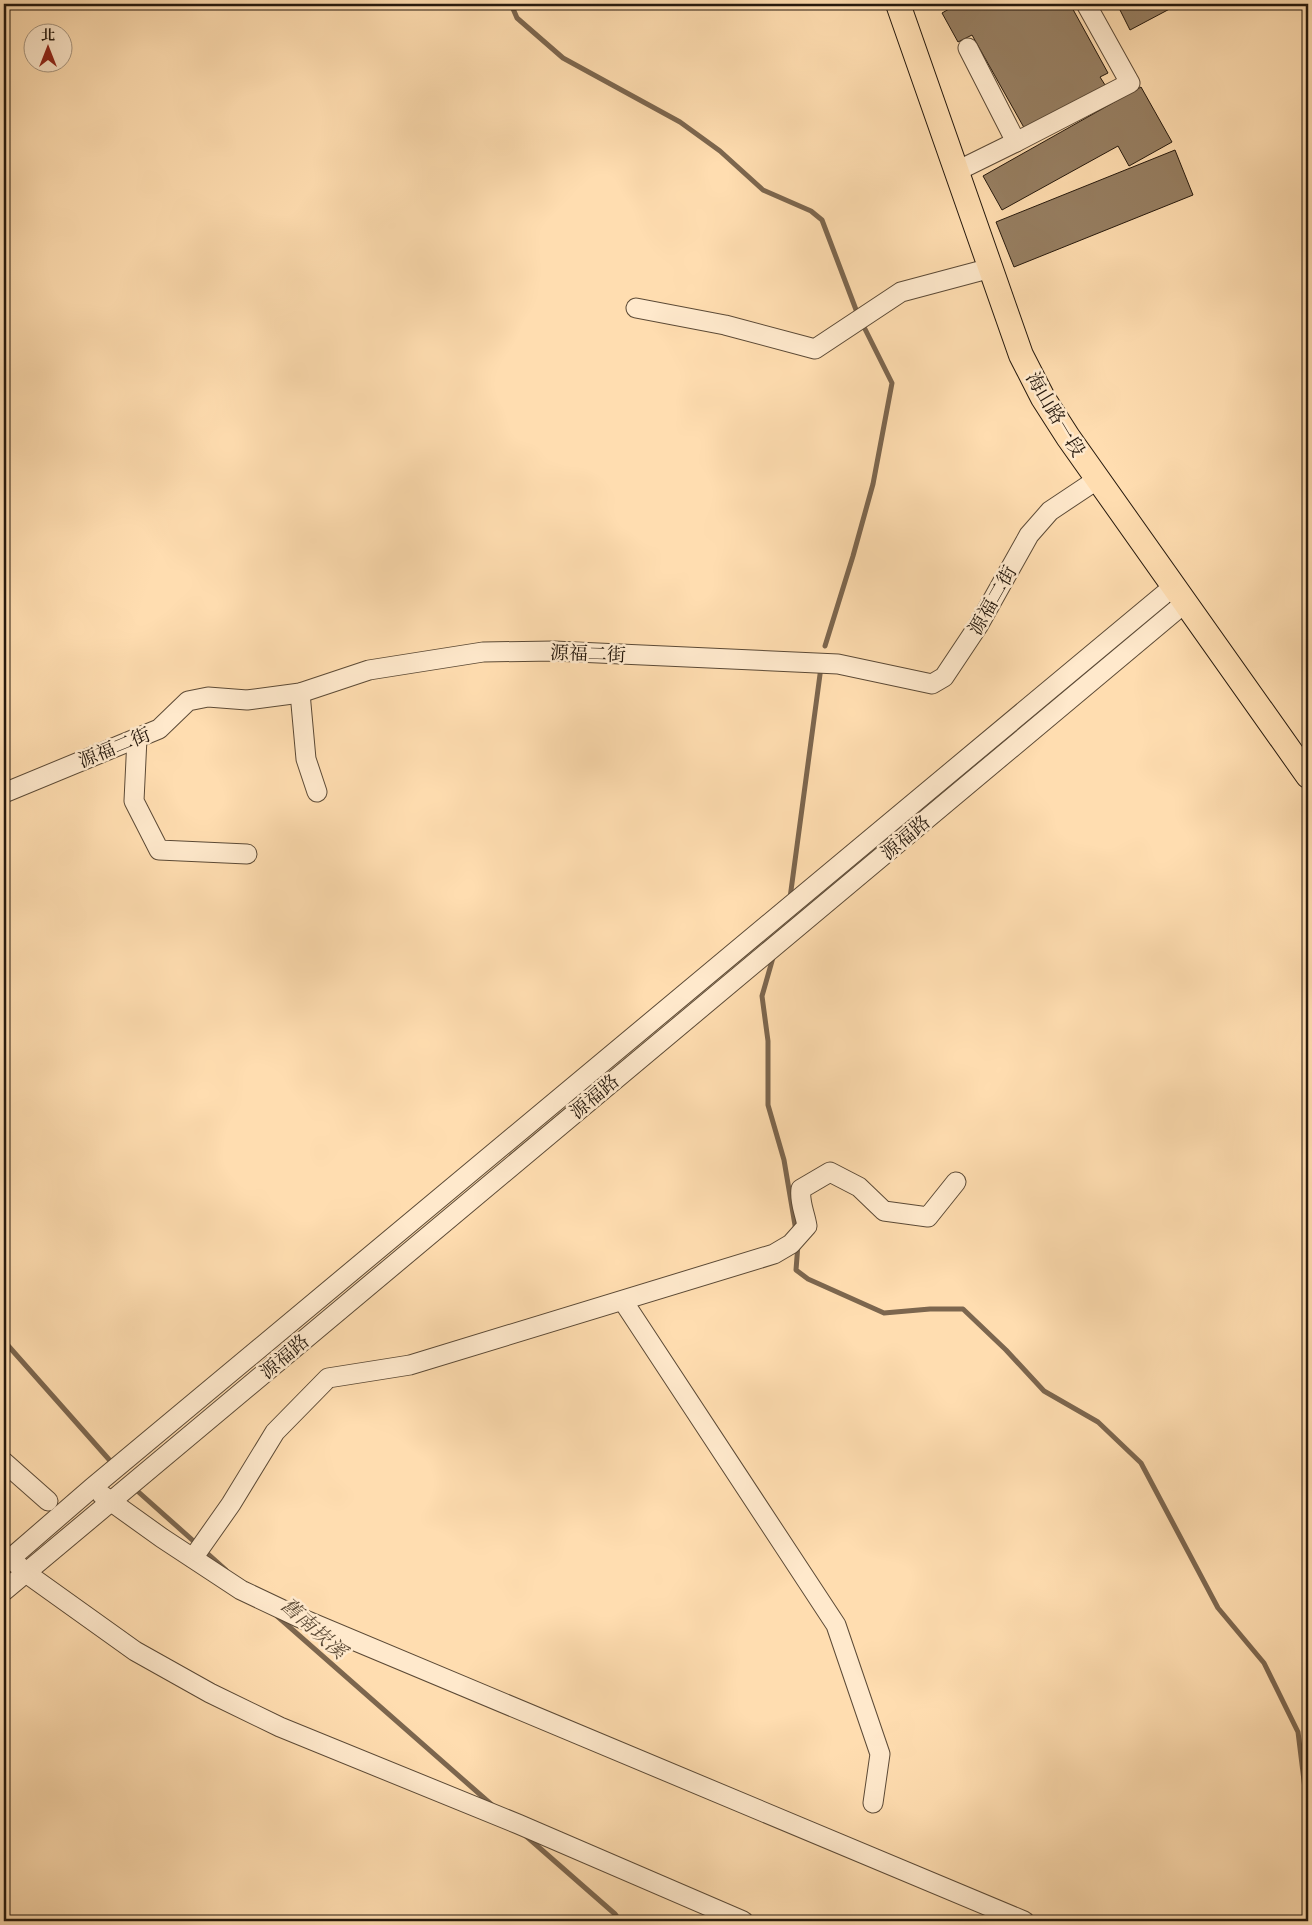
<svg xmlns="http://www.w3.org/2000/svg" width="1312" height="1925" viewBox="0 0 1312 1925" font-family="Cardo,'Noto Serif TC',serif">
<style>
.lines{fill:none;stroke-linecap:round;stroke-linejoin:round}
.stream{stroke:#7c664e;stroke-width:5}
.building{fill:#977f62;stroke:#26190d}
.minor-casing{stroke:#5c4a36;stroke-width:21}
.major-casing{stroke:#26190d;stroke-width:26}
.minor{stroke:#ffe9cc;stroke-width:19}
.major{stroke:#ffddb0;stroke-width:24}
.labels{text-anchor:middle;stroke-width:5;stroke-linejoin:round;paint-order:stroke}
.street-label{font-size:19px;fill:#26190d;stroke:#ffe9cc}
.water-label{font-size:20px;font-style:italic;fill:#5f4d38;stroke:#ffe9cc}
</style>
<rect width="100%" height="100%" fill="#ffddb0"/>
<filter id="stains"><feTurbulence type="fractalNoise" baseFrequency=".004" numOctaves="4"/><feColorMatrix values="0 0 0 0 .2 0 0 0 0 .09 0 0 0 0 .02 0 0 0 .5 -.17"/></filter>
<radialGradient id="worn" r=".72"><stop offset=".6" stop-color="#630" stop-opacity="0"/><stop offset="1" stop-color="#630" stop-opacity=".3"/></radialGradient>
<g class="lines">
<g class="stream">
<path d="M511,4L517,18L563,58L680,122L720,151L763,190L811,211L822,220L858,315"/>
<path d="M825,646L853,556L873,484L892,383L862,323"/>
<path d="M790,898L821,667"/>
<path d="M774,954L762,996L768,1041V1105L784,1160L796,1231"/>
<path d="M798,1244L796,1270L808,1279L884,1313L930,1309H963L1006,1350L1044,1391L1098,1422L1141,1463L1218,1608L1264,1663L1298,1732L1308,1813"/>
<path d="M4,1341L113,1464"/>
<path d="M134,1488L226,1570"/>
<path d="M277,1616L492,1805"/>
<path d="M526,1836L615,1914L620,1921"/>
<path d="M1308,1838V1862"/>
</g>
</g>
<g class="building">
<path d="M958,4H1070L1108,73L1100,77L1107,88L1027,133L972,35L958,42L942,13Z"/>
<path d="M1117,4H1179L1130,30Z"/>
<path d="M1141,87L1172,142L1129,166L1118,146L1002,210L983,176Z"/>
<path d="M1175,150L1193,195L1014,267L996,222Z"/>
</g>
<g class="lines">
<defs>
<g id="minor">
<path d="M1016,142L1130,83L1086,4"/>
<path d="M957,171L1016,142L968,48"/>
<path d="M636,308L725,325L815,349L901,292L991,268"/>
<path d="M300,693L306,759L317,792"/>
<path d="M137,738L134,801L159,850L247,854"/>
<path d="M4,793L159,729L188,701L208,697L247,700L300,693L369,670L483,652L554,651L838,664L932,684L944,677L978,626L1029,535L1050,511L1098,479"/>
<path d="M623,1301L836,1625L880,1754L873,1803"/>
<path d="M4,1462L48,1501"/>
<path d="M102,1495L162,1538L241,1590L298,1617L1024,1921"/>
<path d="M193,1558L231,1504L275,1432L328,1378L410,1365L774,1254L791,1244L807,1226C805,1213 799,1202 801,1189L830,1172L859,1187L884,1211L928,1217L956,1182"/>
<path d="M4,1564L93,1487L1174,586"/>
<path d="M17,1564L26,1573L135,1651L210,1693L280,1727L518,1824L743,1921"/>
<path d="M4,1591L1186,602"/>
</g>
<path id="major" d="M898,4L1021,355L1043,398L1068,437L1308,776"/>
</defs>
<use href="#minor" class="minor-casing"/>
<use href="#major" class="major-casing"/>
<use href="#minor" class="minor"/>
<use href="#major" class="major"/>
</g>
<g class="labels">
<g class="street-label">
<text transform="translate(1056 414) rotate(59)" y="7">海山路一段</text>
<text transform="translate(992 600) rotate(-60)" y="7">源福二街</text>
<text transform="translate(588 653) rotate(2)" y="7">源福二街</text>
<text transform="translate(114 747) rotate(-22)" y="7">源福二街</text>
<text transform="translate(905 837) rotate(-40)" y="7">源福路</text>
<text transform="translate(594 1096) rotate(-40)" y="7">源福路</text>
<text transform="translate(284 1356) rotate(-40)" y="7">源福路</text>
</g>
<g class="water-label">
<text transform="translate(314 1628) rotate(42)" y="7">舊南崁溪</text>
</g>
</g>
<rect width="1312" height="1925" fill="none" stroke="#ffddb0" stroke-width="20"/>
<rect x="5" y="5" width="1302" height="1915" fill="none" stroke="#26190d" stroke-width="2.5"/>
<rect x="10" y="10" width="1292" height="1905" fill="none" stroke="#26190d"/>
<g transform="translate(48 48)"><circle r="24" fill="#ffe9cc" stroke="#a89680"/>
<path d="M0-4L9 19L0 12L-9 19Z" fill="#8f2418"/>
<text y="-8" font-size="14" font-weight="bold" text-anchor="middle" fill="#26190d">北</text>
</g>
<rect width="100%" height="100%" filter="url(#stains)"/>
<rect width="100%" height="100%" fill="url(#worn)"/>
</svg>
